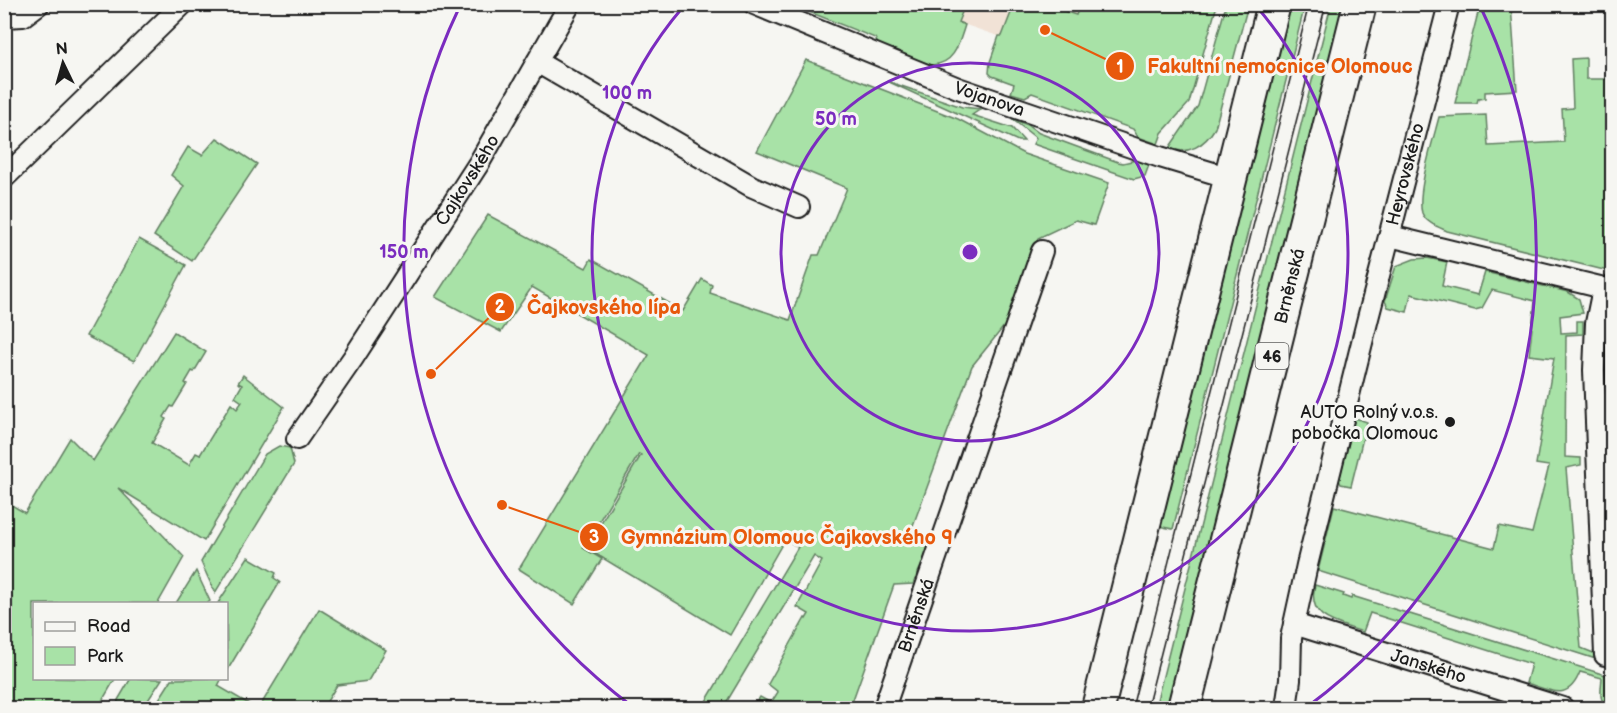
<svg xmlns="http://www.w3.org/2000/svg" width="1617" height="713" viewBox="0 0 1617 713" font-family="'Balsamiq Sans',sans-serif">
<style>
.built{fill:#f1e2d6}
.green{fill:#a8e2a7;stroke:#627f62;stroke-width:1.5}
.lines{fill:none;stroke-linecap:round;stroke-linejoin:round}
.minor-casing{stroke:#1c1c1c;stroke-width:24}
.primary-casing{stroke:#1c1c1c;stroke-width:36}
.minor{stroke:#f6f6f2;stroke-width:20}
.primary{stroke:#f6f6f2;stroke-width:32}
.tram{stroke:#1c1c1c;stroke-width:1.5}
.ring{fill:none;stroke:#7b2cbf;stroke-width:3}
.poi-dot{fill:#1c1c1c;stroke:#f6f6f2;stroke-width:2}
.labels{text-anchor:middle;stroke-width:6;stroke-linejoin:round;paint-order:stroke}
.shield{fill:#f6f6f2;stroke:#5d5d5c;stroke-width:1.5}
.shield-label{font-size:16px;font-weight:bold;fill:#1c1c1c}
.street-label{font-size:18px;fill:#1c1c1c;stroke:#f6f6f2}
.poi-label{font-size:18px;fill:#1c1c1c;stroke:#f6f6f2;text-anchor:end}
.centre{fill:#7b2cbf;stroke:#f6f6f2;stroke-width:3}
.ring-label{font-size:18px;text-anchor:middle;font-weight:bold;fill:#7b2cbf;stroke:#f6f6f2;stroke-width:6;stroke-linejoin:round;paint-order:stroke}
.leader{fill:none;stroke:#e8590c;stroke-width:2}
.callout-dot{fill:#e8590c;stroke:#f6f6f2;stroke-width:2}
.mark-label{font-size:18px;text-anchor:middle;font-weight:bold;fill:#fff}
.callout-label{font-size:20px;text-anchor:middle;font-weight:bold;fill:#e8590c;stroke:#f6f6f2;stroke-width:6;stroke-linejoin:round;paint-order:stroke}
</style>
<rect width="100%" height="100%" fill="#f6f6f2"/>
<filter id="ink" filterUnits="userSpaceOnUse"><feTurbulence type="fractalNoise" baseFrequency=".0167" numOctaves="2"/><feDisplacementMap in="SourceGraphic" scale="12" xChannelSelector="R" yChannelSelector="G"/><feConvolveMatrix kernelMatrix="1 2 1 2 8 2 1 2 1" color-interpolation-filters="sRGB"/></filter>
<g filter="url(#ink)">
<path class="built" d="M907,5H1144L1065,59Z"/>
<g class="green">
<path d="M792,5H965L958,22L965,25C959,43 955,64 932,65L879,46L875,38Z"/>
<path d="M1014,5H1045L1076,15L1080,5H1217L1189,103L1162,133L1158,144L1138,137L1133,129L1032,93L1025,97L1011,93L1014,84L992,76L989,73L990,62L999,36H1002Z"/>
<path d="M1226,5H1248L1215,128C1205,145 1188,156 1169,148L1198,106Z"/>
<path d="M1289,5H1305L1173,529L1158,526Z"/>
<path d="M1331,5H1346L1170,708H1155Z"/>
<path d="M1480,5H1511L1517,90L1485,92V98L1478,99L1477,103H1455Z"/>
<path d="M1610,57H1612V272L1447,231C1438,227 1426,223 1422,213C1416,194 1434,137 1439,117L1486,115L1488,146L1564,142L1562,109L1573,108L1571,59L1586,58V79H1609Z"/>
<path d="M806,60L958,119L1024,154L1109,183L1094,225L1076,220L1038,238L1010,319L972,366L912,528L929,548L913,584L894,585L850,708H753L760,697L771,703L778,692L768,684L805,618L806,619L809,614L797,607L822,561L814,556L723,708H702L798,547L785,539L730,635L586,548L641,455L639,454L583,548L602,559L574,604L519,569L649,355L532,287L501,332L435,297L488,215L586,268L591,259L683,311L702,279L712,285L710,293L790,320L813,255H819L847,188L757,151Z"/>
<path d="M887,81L962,107L981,109L972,115L1012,128L1024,141H1018Z"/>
<path d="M1012,119L1028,125L1039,133L1118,162L1123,163L1136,160L1149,165L1145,176L1134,179L1033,144L1036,138Z"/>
<path d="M217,138L257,164L192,261L154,236L184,186L171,175L188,147L202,155Z"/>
<path d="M139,239L186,265L134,361L86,336Z"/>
<path d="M1427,258L1447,262L1442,286L1478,295L1485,272L1568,292L1579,299L1583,313L1560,316L1561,333L1577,332V321H1583V334L1566,335L1565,457L1581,458V465L1566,468L1581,648L1601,656L1599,660L1318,571L1334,506L1494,548L1499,526L1532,533L1549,466L1536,464L1554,358L1529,355L1535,301L1492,290L1482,308L1475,310L1411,294L1407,312L1388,307L1385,301L1396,266L1414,259Z"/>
<path d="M174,332L206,352L194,372L192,371L185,383L187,384L173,407L171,406L164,417L166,419L152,443L189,465L196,453L200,455L231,404L237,409L242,402L235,397L242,385L238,383L243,375L284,407L204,541L118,488L184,557L158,603L34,604V678L115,679L98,708H5V501L25,513L70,438L93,461Z"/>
<path d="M1355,418L1367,422L1351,486L1341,484L1339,480Z"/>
<path d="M279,446L290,448L294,464L215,593L201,562L265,454Z"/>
<path d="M248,557L276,573L274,578L280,582L227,671L226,604L218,603Z"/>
<path d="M196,571L210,601L208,603H176Z"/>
<path d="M1315,585L1344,594L1343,596L1351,599L1352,596L1612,677V708C1597,704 1601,690 1602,678L1580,672C1568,703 1551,690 1526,683L1531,664L1370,613L1363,632C1338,623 1306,620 1315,585Z"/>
<path d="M319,609L386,650L368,681L337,685L323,708H259Z"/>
<path d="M131,678L162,679L143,708H117L118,700Z"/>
<path d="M222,678L218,686L256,708H157L156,704L172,679Z"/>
</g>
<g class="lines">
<defs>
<g id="minor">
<path id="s1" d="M754,4L958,88L1160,157L1230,178"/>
<path d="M4,17L23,16L39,4"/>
<path d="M537,62L751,186L799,207"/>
<path d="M4,178L183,4"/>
<path d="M1390,236L1612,290"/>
<path d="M1603,289L1596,323L1594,370L1605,655"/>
<path id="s2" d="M297,439L353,358L479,163L570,4"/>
<path id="s3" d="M1294,624L1563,708"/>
<path id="s4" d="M884,708L1042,251"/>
<path id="s5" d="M1286,708L1290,680L1291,638L1307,565L1368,318L1449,4"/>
</g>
<g id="primary">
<path d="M1098,708L1274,4"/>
<path id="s6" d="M1184,708L1360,4"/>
</g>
</defs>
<use href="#minor" class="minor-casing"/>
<use href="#primary" class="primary-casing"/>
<use href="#minor" class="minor"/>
<use href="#primary" class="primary"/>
<g class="tram">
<path d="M1132,708L1309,4"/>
<path d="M1147,708L1326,4"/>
</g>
</g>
</g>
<g class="ring">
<circle cx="970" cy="252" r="189"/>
<path d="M1257 7A378 378 0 1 1 683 7"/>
<path d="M633 707A566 566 0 0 1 459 8M1481 8A566 566 0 0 1 1307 707"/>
</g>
<circle class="poi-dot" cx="1450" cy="422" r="6"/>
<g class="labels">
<rect class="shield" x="1255.5" y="343" width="33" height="26" rx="4.5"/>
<g class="shield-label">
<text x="1272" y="362">46</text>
</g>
<g class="street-label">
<text dy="6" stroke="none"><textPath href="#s1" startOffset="254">Vojanova</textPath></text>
<text dy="6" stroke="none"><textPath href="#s5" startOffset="548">Heyrovského</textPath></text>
<text dy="6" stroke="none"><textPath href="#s2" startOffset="310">Čajkovského</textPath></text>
<text dy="6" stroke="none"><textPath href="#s6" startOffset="435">Brněnská</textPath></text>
<text dy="6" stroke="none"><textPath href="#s4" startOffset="98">Brněnská</textPath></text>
<text dy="6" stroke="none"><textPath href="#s3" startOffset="141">Janského</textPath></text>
</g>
<g class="poi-label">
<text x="1438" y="418">AUTO Rolný v.o.s.<tspan x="1438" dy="21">pobočka Olomouc</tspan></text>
</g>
</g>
<circle cx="970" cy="252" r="9" class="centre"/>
<g class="ring-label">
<text x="627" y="99">100 m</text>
<text x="836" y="125">50 m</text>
<text x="404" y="258">150 m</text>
</g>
<path class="leader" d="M1045 30L1120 66M431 374L500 307M502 505L594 537"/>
<g class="callout-dot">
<circle cx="1045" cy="30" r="6"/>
<circle cx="431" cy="374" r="6"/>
<circle cx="502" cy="505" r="6"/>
<circle cx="1120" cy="66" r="15"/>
<circle cx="500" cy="307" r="15"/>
<circle cx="594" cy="537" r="15"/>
</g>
<g class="mark-label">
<text x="1120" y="73">1</text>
<text x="500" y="313">2</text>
<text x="594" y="543">3</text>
</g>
<g class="callout-label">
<text x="1280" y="73">Fakultní nemocnice Olomouc</text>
<text x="604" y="314">Čajkovského lípa</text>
<text x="787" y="544">Gymnázium Olomouc Čajkovského 9</text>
</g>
<rect width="1617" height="713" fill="none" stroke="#f6f6f2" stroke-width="24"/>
<rect x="12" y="12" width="1593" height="689" fill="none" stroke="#1c1c1c" stroke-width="2" filter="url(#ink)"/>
<rect x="33" y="602" width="195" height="78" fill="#f6f6f2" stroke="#9f9f9c" stroke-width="1.5"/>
<rect x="45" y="622" width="30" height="9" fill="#f6f6f2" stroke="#9f9f9c" stroke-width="1.5"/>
<text x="87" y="632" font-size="18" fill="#1c1c1c">Road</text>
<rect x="45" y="647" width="30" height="18" fill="#a8e2a7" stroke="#9f9f9c" stroke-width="1.5"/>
<text x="87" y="662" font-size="18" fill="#1c1c1c">Park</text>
<g transform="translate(63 63) rotate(355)" stroke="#f6f6f2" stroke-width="4.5" paint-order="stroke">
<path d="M0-4.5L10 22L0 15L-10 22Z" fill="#1c1c1c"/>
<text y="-9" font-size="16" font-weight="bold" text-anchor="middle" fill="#1c1c1c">N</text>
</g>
</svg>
